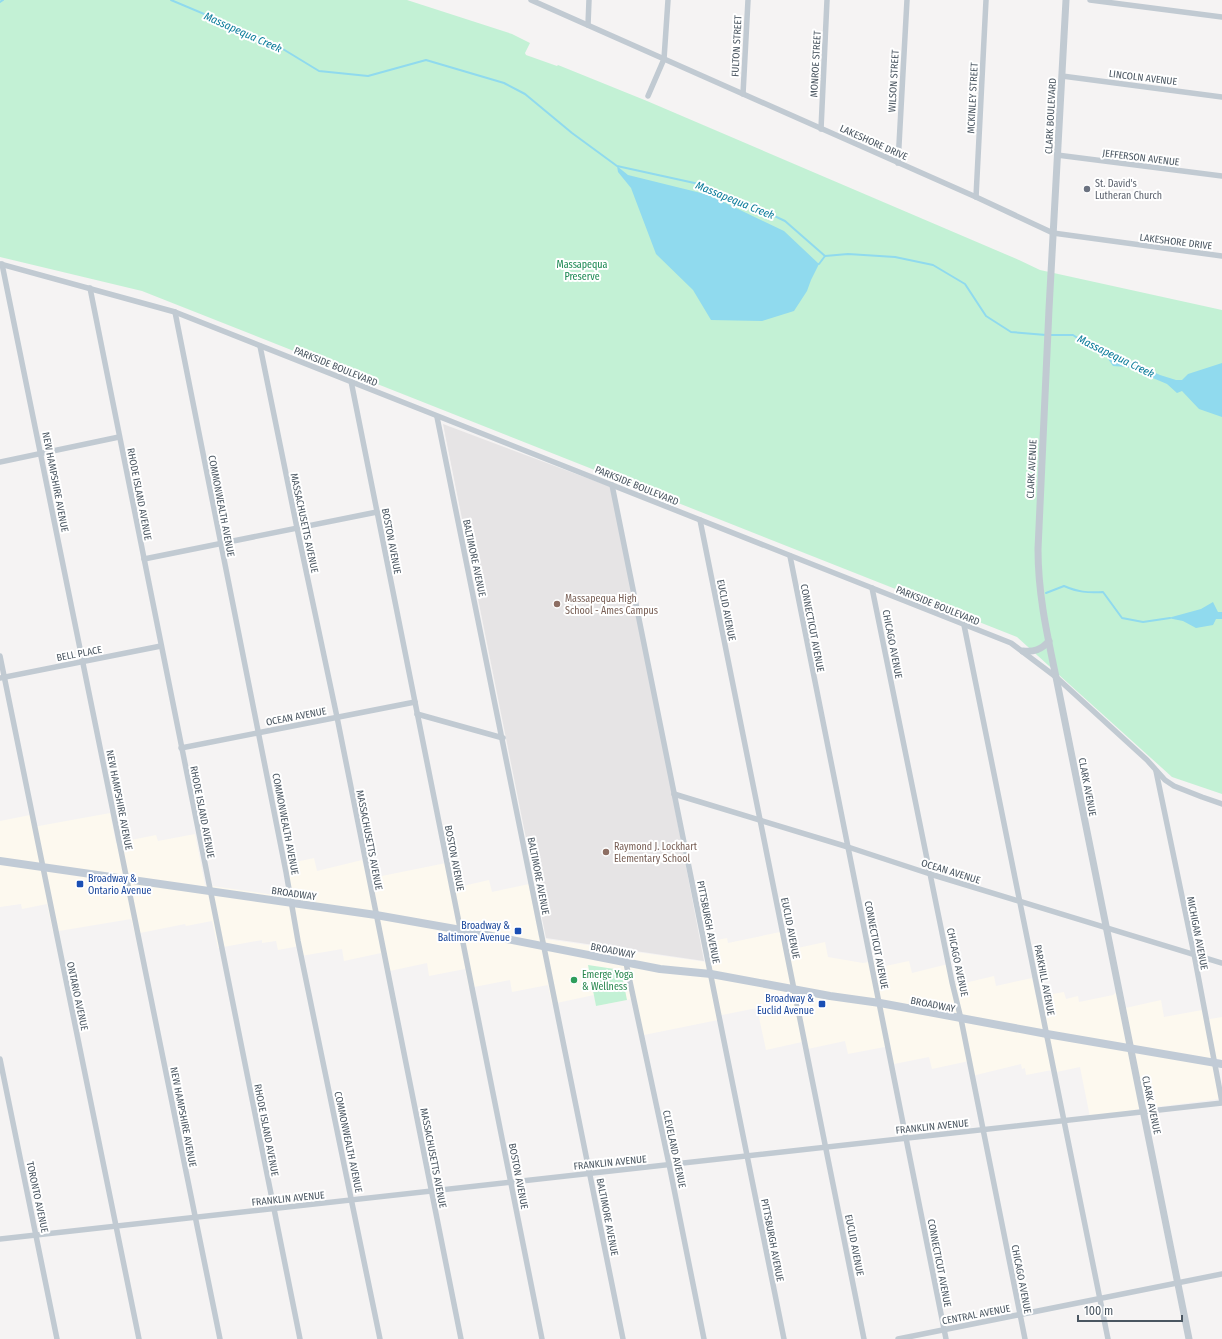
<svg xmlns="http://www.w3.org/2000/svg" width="1222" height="1339" viewBox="0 0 1222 1339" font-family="'Fira Sans Condensed',sans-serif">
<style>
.commercial{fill:#fdf9ef}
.education{fill:#e6e4e5}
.green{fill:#c3f1d5}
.water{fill:#90daee}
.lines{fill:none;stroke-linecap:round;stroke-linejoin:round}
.stream{stroke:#90daee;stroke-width:2}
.minor{stroke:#c1cad2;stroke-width:5.5}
.tertiary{stroke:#c1cad2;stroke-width:7}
.secondary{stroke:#c1cbd6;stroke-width:8}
.worship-dot{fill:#6b7280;stroke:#fff;stroke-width:1.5}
.education-dot{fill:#8d6e63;stroke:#fff;stroke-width:1.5}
.transit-dot{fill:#1a4fb4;stroke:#fff;stroke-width:1.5}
.leisure-dot{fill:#2e9e5b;stroke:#fff;stroke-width:1.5}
.labels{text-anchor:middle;stroke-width:4;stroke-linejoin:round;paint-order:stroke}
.street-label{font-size:10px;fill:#4a5661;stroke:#fff}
.worship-label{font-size:10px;fill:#5b616d;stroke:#fff;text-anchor:start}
.park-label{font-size:10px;fill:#17864f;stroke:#fff}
.education-label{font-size:10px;fill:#785e54;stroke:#fff;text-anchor:start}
.transit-label{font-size:10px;fill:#164399;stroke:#fff;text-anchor:end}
.leisure-label{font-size:10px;fill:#27864d;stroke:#fff;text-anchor:start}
.water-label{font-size:11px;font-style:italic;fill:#0c7c9b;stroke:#fff}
</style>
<rect width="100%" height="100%" fill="#f5f3f3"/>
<path class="commercial" d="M110,813L116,843L156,835L158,841L195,834L205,885L288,897L282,865L291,863L314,858L317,871L362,860L367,879L446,863L450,889L489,880L492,892L529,884L539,937L545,939L706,962L703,943L727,938L728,943L780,932L784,951L825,942L828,957L863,963L874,961L876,968L909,961L912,973L948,964L952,986L994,976L996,986L1032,978L1036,997L1064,992L1066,999L1078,996L1079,1002L1113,995L1117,992L1121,1009L1161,1000L1164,1017L1202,1010L1204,1020L1222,1017V1060L1211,1057L1219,1099L1140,1109L1090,1117L1080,1067L1052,1073V1070L1026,1075L1025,1068L1022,1069L1021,1064L972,1076L969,1061L932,1069L929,1057L894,1064L882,1002L890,1046L848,1054L845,1041L803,1050L802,1042L766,1050L757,1008L717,1016L718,1020L639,1036L632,999L596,1006L594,995L552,1004L548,985L512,992L510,980L469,988L465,969L429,976L427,963L385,972L381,953L344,961L342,949L301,956L300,946L278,950L276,941L262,943V940L218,948L212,921L186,926L185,924L135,934L131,919L53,932L47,904L22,909L21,904L0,907V821L30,815L33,827Z"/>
<path class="education" d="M443,424L611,487L667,767L704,961L546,938Z"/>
<g class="green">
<path d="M0,0H407L512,34L530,43L525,53L526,55L557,66L558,65L647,101L1019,260L1040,270L1222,310V794L1172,777L1017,637L142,291L0,257Z"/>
<path d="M588,965L621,970L627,1000L596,1006Z"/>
</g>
<g class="water">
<path d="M617,166L628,175L709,195L784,231L819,264L811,280L807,291L794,311L762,321L711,320L693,290L656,254L631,188L618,172Z"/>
<path d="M1084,343L1100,346L1108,349L1118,356L1133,362L1160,375L1176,380H1182L1188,374L1222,363V417L1199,409L1182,391L1177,393L1167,384L1127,367L1113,366L1106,356Z"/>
<path d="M1213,602L1218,612H1222V619H1216L1213,625L1196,628L1183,621L1168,618L1201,609Z"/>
</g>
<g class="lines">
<g class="stream">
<path d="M171,0L273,43L319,71L368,76L426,60L504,83L525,94L572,133L617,166L699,184L749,204L785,221L825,256L848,254L895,257L933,265L965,284L986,316L1011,332L1046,335"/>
<path d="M0,2L3,0"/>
<path d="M818,264H819L825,256"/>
<path d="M1050,335H1073L1087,344"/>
<path d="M1046,593L1064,586C1078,592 1087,593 1103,592L1122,618L1143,622L1170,618"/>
</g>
<g class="minor">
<path d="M531,0L976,197L1053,233L1222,256"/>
<path d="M1090,0L1222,17"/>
<path d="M588,25L589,0"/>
<path d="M1062,76L1222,97"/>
<path d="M743,94L748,0"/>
<path d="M648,96L664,59L668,0"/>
<path d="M821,129L827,0"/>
<path d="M1057,155L1222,176"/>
<path d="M898,163L907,0"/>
<path d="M976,197L986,0"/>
<path d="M0,264L175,312L1011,643L1056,677L1147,760L1165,780L1174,786L1202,797L1222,804"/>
<path d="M2,264L220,1339"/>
<path d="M90,288L300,1339"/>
<path d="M175,312L286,872L298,941L380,1339"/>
<path d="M260,346L297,528L337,717L461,1339"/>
<path d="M351,381L542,1339"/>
<path d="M437,417L623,1339"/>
<path d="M0,462L119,437"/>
<path d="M612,485L784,1339"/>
<path d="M700,520L864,1339"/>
<path d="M790,556L946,1339"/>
<path d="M144,559L377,512"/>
<path d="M872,588L952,982L961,1019L1025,1339"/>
<path d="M964,625L1108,1339"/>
<path d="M0,656L139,1339"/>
<path d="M0,678L161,646"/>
<path d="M417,714L503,738"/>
<path d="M181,748L415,702"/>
<path d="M1156,771L1194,954L1222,1102"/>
<path d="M674,794L848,847L930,874L1222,963"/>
<path d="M626,963L669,1164L704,1339"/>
<path d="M0,1059L57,1339"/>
<path d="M0,1239L1222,1103"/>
<path d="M898,1339L1222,1274"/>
</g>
<g class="tertiary">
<path d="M1066,0L1049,309L1038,549C1038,594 1047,634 1056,677L1189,1339"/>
<path d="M1023,651C1034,652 1041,650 1049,641"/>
</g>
<path class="secondary" d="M0,861L376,915L461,930L660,969L711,974L830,996L880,1003L1047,1034L1222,1064"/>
</g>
<circle class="worship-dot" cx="1087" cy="189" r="4"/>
<g class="education-dot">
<circle cx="557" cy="604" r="4"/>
<circle cx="606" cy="852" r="4"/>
</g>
<g class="transit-dot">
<rect x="76" y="880" width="8" height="8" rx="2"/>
<rect x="514" y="927" width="8" height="8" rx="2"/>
<rect x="818" y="1000" width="8" height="8" rx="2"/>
</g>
<circle class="leisure-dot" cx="574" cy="980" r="4"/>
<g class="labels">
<g class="street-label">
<text transform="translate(736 46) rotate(-87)" y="4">FULTON STREET</text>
<text transform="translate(815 64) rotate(-87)" y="4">MONROE STREET</text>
<text transform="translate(1143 77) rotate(7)" y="4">LINCOLN AVENUE</text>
<text transform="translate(893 81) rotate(-87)" y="4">WILSON STREET</text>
<text transform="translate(972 98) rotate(-87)" y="4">MCKINLEY STREET</text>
<text transform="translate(1050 116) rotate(-87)" y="4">CLARK BOULEVARD</text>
<text transform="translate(874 142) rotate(24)" y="4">LAKESHORE DRIVE</text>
<text transform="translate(1141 157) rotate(7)" y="4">JEFFERSON AVENUE</text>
<text transform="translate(1176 241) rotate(7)" y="4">LAKESHORE DRIVE</text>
<text transform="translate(336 366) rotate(22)" y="4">PARKSIDE BOULEVARD</text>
<text transform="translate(1031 469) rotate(-87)" y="4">CLARK AVENUE</text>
<text transform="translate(56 482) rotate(79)" y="4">NEW HAMPSHIRE AVENUE</text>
<text transform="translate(637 485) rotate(22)" y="4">PARKSIDE BOULEVARD</text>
<text transform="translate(140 494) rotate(79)" y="4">RHODE ISLAND AVENUE</text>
<text transform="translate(222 506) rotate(79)" y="4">COMMONWEALTH AVENUE</text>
<text transform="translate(305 523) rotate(78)" y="4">MASSACHUSETTS AVENUE</text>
<text transform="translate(392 541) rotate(79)" y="4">BOSTON AVENUE</text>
<text transform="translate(475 558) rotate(78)" y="4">BALTIMORE AVENUE</text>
<text transform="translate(938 605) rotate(22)" y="4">PARKSIDE BOULEVARD</text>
<text transform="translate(727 610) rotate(79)" y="4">EUCLID AVENUE</text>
<text transform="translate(813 628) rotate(79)" y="4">CONNECTICUT AVENUE</text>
<text transform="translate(893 644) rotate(79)" y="4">CHICAGO AVENUE</text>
<text transform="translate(79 653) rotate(-11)" y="4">BELL PLACE</text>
<text transform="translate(296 716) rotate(-11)" y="4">OCEAN AVENUE</text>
<text transform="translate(1088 787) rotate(79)" y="4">CLARK AVENUE</text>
<text transform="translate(120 800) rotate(79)" y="4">NEW HAMPSHIRE AVENUE</text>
<text transform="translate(203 812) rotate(79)" y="4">RHODE ISLAND AVENUE</text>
<text transform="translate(286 824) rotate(79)" y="4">COMMONWEALTH AVENUE</text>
<text transform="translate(370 840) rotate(79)" y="4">MASSACHUSETTS AVENUE</text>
<text transform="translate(455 858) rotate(79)" y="4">BOSTON AVENUE</text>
<text transform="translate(951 871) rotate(17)" y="4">OCEAN AVENUE</text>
<text transform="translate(539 876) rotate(79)" y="4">BALTIMORE AVENUE</text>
<text transform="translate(294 893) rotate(8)" y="4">BROADWAY</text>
<text transform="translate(709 922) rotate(79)" y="4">PITTSBURGH AVENUE</text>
<text transform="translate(791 928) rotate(79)" y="4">EUCLID AVENUE</text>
<text transform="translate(1198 933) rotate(79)" y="4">MICHIGAN AVENUE</text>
<text transform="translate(877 945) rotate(79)" y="4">CONNECTICUT AVENUE</text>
<text transform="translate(613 950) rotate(11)" y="4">BROADWAY</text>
<text transform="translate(958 962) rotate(78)" y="4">CHICAGO AVENUE</text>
<text transform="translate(1045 980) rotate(79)" y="4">PARKHILL AVENUE</text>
<text transform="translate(78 996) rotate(78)" y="4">ONTARIO AVENUE</text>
<text transform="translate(933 1004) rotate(11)" y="4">BROADWAY</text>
<text transform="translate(1152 1105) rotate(78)" y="4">CLARK AVENUE</text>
<text transform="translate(184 1117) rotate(79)" y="4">NEW HAMPSHIRE AVENUE</text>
<text transform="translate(932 1126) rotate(-6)" y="4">FRANKLIN AVENUE</text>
<text transform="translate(267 1130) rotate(79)" y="4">RHODE ISLAND AVENUE</text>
<text transform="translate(349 1142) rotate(78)" y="4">COMMONWEALTH AVENUE</text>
<text transform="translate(675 1149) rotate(78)" y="4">CLEVELAND AVENUE</text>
<text transform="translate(434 1158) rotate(79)" y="4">MASSACHUSETTS AVENUE</text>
<text transform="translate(610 1162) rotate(-6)" y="4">FRANKLIN AVENUE</text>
<text transform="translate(519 1176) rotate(79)" y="4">BOSTON AVENUE</text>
<text transform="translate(38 1197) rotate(78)" y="4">TORONTO AVENUE</text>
<text transform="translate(288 1198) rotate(-6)" y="4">FRANKLIN AVENUE</text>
<text transform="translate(608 1217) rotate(79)" y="4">BALTIMORE AVENUE</text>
<text transform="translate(773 1240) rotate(79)" y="4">PITTSBURGH AVENUE</text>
<text transform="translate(855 1245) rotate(79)" y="4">EUCLID AVENUE</text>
<text transform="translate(940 1263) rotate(79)" y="4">CONNECTICUT AVENUE</text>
<text transform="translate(1022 1279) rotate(79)" y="4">CHICAGO AVENUE</text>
<text transform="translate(976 1314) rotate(-11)" y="4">CENTRAL AVENUE</text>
</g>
<g class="worship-label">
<text x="1095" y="187">St. David's<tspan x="1095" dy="12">Lutheran Church</tspan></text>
</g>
<g class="park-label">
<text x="582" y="268">Massapequa<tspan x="582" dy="12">Preserve</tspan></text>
</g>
<g class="education-label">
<text x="565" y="602">Massapequa High<tspan x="565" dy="12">School - Ames Campus</tspan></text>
<text x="614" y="850">Raymond J. Lockhart<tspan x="614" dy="12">Elementary School</tspan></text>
</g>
<g class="transit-label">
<text x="88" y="882" text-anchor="start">Broadway &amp;<tspan x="88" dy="12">Ontario Avenue</tspan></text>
<text x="510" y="929">Broadway &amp;<tspan x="510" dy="12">Baltimore Avenue</tspan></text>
<text x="814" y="1002">Broadway &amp;<tspan x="814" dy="12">Euclid Avenue</tspan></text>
</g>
<g class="leisure-label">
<text x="582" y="978">Emerge Yoga<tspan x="582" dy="12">&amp; Wellness</tspan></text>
</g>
<g class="water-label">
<text transform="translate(243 32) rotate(24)" y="4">Massapequa Creek</text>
<text transform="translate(735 200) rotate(22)" y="4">Massapequa Creek</text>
<text transform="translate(1116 356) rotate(26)" y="4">Massapequa Creek</text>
</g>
</g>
<path d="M1078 1315v6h104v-6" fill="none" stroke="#4a5661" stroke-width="2"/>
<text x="1084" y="1315" font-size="12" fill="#4a5661" stroke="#ffffff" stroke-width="3" paint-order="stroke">100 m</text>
</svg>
